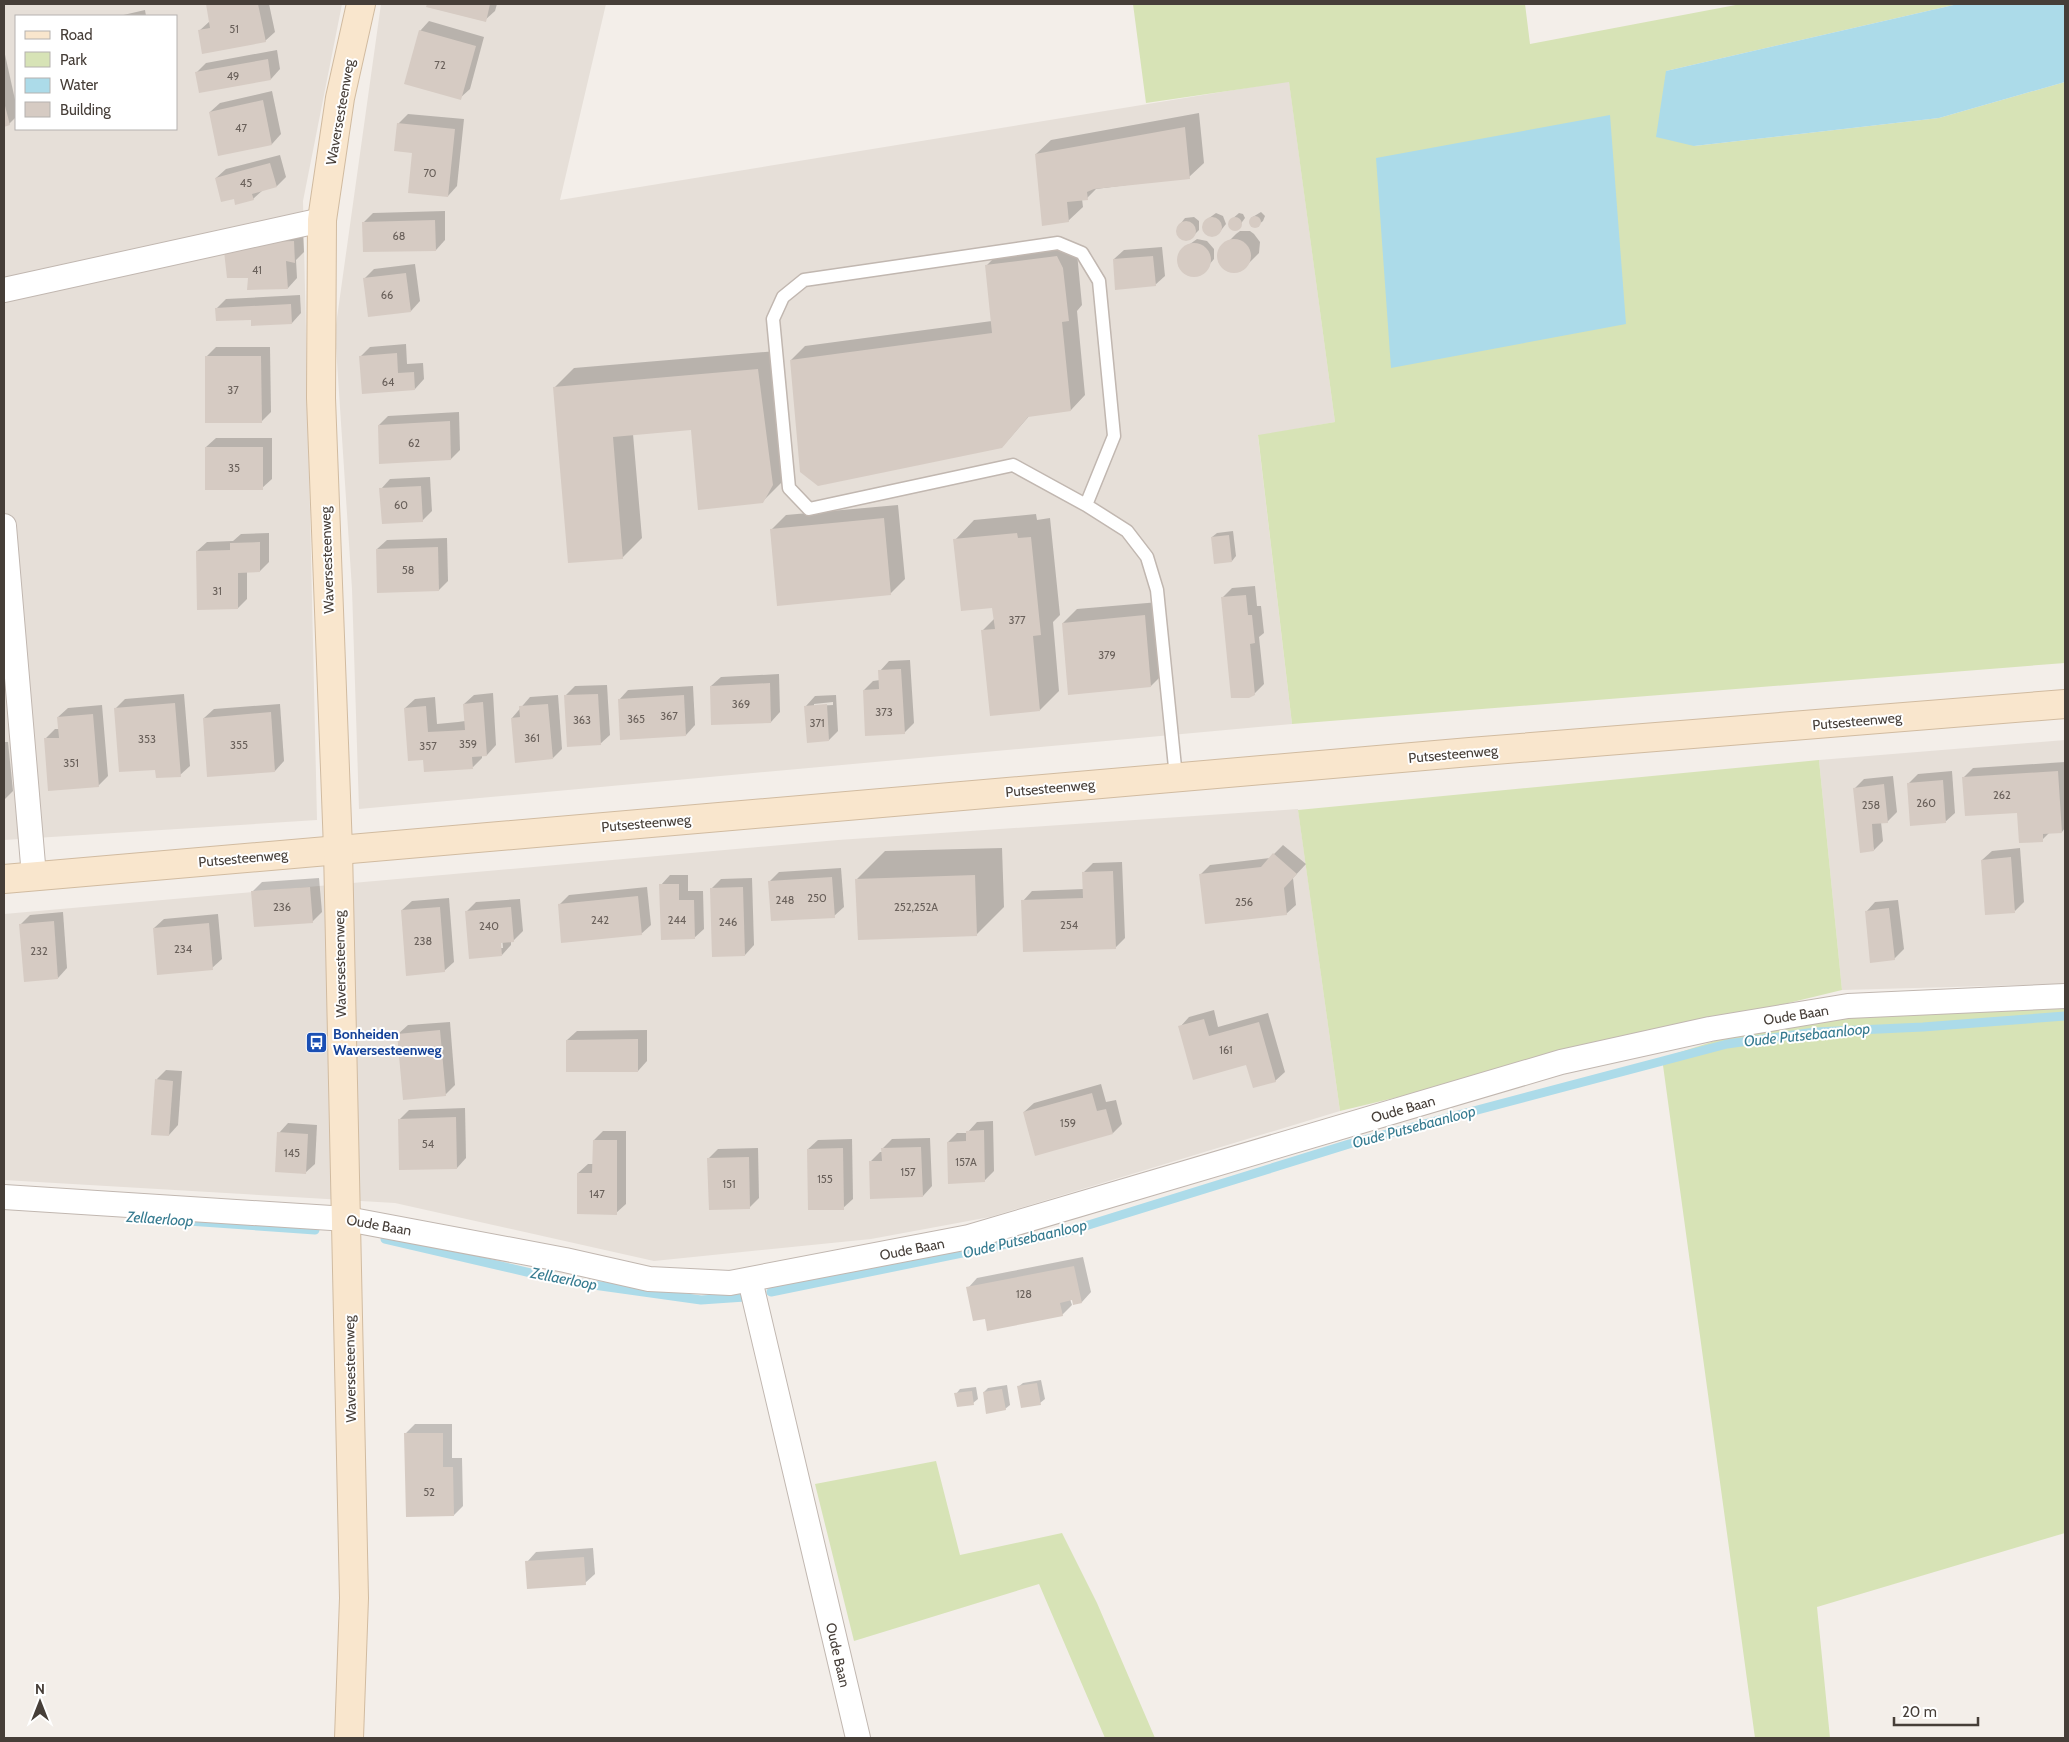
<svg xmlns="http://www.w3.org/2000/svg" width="2069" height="1742" viewBox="0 0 2069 1742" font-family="Cabin,sans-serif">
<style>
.residential{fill:#e6dfd8;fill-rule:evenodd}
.green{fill:#d7e3b6}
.water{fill:#acdbe9}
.shadow{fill:#0003;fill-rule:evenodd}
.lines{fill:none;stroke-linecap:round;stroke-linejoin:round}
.stream{stroke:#acdbe9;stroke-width:9}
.building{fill:#d6cbc3}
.lane-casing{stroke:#c1b7b0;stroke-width:15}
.street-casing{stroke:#c1b7b0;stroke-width:26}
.secondary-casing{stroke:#d1bba0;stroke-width:30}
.lane{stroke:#fff;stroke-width:12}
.street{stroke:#fff;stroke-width:24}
.secondary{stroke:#f9e6cd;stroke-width:28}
.labels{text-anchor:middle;stroke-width:4;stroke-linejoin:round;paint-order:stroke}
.number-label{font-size:11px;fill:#6a615b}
.street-label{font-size:14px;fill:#463e38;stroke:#fff}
.transit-label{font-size:14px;font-weight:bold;fill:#164399;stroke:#fff;text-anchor:start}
.water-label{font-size:15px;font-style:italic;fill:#367b90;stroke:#fff}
</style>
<rect width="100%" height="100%" fill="#f3eee9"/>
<g class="residential">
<path d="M4,4H342L303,201L317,820L4,840ZM16,16H176V129H16Z"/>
<path d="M381,4H606L560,200L1289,81L1335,422L1258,436L1292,724L359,809L352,589L335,332Z"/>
<path d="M2065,740V984L1842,990L1819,760Z"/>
<path d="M1298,809L1340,1111L990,1217L871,1239L654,1261L395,1203L4,1180V914L838,840Z"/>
</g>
<g class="green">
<path d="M1133,4H1525L1530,44L1741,4H1958L1666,71L1694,146L1939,118L2065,82V663L1292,724L1258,435L1335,422L1289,82L1146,103Z"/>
<path d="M1819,760L1842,990L1340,1111L1298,810Z"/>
<path d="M2065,1009V1533L1817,1607L1830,1738H1755L1662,1058L1727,1037L1821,1019L1983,1010Z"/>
<path d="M936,1461L960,1555L1062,1533L1097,1603L1155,1738H1105L1039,1584L854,1641L815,1484Z"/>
</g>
<g class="water">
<path d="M1958,4H2065V82L1939,118L1694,146L1656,137L1666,71Z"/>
<path d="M1610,115L1626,324L1391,368L1376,158Z"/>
</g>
<g class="shadow">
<path d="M207,4H269L275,32L265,41L199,31L210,21Z"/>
<path d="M428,4H497L495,11L485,20L427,6Z"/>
<path d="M145,10L146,16H119Z"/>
<path d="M429,21L484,37L470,89L460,98L420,31Z"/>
<path d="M4,50L16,104V117L9,124L4,125Z"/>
<path d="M277,50L280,69L271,79L196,73L206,63Z"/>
<path d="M272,91L281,134L272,144L219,155L210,112L220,103Z"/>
<path d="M1199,113L1204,163L1189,177L1096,189L1087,198L1082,199L1083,207L1068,221L1036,154L1051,140Z"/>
<path d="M408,114L464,119L457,186L448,196L413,152L398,124Z"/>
<path d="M280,155L286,177L277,186L263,190L253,199L234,198L216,178L226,169Z"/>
<path d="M445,211V240L436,250L364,222L373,213Z"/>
<path d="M1261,212L1265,216L1263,221L1255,227L1251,225V218Z"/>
<path d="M1216,213L1223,216L1226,224L1218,234L1209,236L1204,232L1203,227L1205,221Z"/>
<path d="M1239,213L1243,214L1245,218L1237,229L1232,228L1230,225L1231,220Z"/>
<path d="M1194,217L1199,221V230L1190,239L1181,238L1177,234V228L1185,218Z"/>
<path d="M1240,231H1250L1254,234L1260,242L1259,253L1241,271L1231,272L1226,270L1219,261V251L1236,234Z"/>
<path d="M303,232L304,252L296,260L297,278L288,288L250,276L226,251Z"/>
<path d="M1197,239L1207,241L1214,249V259L1203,272L1193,275L1189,274L1181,268L1179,258L1183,249Z"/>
<path d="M1071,242L1077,253L1082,305L1077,311L1085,395L1071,410L1030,415L1002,447L791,360L805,346L992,321L986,266L1001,251Z"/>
<path d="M1162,247L1165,276L1155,285L1114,259L1124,250Z"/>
<path d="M415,264L420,301L411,311L365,278L374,269Z"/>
<path d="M300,295L301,313L292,323L252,318L217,308L226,299Z"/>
<path d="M406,344L407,364L423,363L424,379L415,389L361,356L370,347Z"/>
<path d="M216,347H270L271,412L261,422L206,357Z"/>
<path d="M777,351L792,465L782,482L762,502L692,428L633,434L642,538L622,558L555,387L574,368Z"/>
<path d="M459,412L460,450L451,459L379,425L388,416Z"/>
<path d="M216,438H272V479L262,488L206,447Z"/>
<path d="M430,477L432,511L422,521L381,489L390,479Z"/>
<path d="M898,505L905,579L890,594L771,530L786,515Z"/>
<path d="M1036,514L1037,520L1050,518L1060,615L1053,622L1059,691L1040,710L982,631L995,618L994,607L955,540L974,520Z"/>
<path d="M1233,531L1236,556L1232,561L1212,537L1217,533Z"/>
<path d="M269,533V562L260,571H247V599L238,608L197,551L207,542L233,541L241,534Z"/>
<path d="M447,538L448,581L439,590L377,549L387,540Z"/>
<path d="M1255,586L1257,606H1261L1264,633L1259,637L1264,684L1254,694L1222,598L1232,588Z"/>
<path d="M1159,602L1165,672L1151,686L1063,623L1077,609Z"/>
<path d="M4,613L8,686L4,687Z"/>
<path d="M910,660L914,723L904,733L864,690L873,681L880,680V671L889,661Z"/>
<path d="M779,674L780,712L771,722L711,686L721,677Z"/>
<path d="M607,685L610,735L600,744L565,696L575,686Z"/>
<path d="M693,686L695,725L686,735L619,700L628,690Z"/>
<path d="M493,693L496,745L487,755H482V758L473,767L424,758L405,708L415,699L435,697L437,724L458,722L465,721L464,704L474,695Z"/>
<path d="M184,694L190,766L180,775L156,768L115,709L125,699Z"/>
<path d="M558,695L562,749L553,758L512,718L530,697Z"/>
<path d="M836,695L838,731L829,740L806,706L815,696ZM833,702V705L814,706V704Z"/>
<path d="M280,704L284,761L275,771L204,718L214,709Z"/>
<path d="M102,705L108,776L98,786L45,739L55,729H59L58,717L68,708Z"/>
<path d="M4,742H8L13,791L4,800Z"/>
<path d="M2065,762V828L2062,832H2050L2042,840L2018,811L1964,777L1973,768Z"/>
<path d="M1952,771L1955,813L1945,822L1908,784L1918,774Z"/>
<path d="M1893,776L1897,812L1887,822H1881L1883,841L1874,850L1855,788L1864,779Z"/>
<path d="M1283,845L1306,864L1293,878L1296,905L1286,914L1201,874L1210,865L1270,858Z"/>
<path d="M1002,848L1004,907L976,935L857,879L885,851Z"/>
<path d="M2020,848L2024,902L2015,911L1982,860L1992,851Z"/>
<path d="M1122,862L1125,938L1115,948L1023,901L1032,891L1084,889L1083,873L1093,863Z"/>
<path d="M841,868L844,907L834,916L770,881L779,872Z"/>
<path d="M670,875H688V891H703L704,929L694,938L661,885Z"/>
<path d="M319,878L322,912L312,922L253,891L262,882Z"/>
<path d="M752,878L754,945L745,955L712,888L721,879Z"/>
<path d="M647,887L651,925L641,934L559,905L569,895Z"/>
<path d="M449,898L454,962L444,971L402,910L412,901Z"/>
<path d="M520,899L523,931L513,941H511V945L502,955L466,912L476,902ZM502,936L503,948H500Z"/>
<path d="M1898,900L1904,949L1894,959L1866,912L1875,902Z"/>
<path d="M63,912L67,968L58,978L21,924L30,915Z"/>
<path d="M218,914L222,959L212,968L154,928L164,919Z"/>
<path d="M1214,1010L1218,1027L1268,1013L1285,1072L1275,1081L1247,1063L1180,1027L1189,1017Z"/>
<path d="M450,1022L455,1085L445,1095L398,1034L408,1025Z"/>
<path d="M647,1030V1061L638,1071L567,1040L577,1031Z"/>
<path d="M166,1070L182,1071L178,1125L169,1135L157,1079Z"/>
<path d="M1101,1084L1106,1102L1116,1100L1122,1124L1113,1133L1024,1112L1034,1103Z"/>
<path d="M465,1108L466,1158L457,1168L400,1119L409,1110Z"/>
<path d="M993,1121L994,1171L984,1181L948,1142L957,1133H967L977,1122Z"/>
<path d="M288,1123L317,1125L315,1164L305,1173L279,1133Z"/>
<path d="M603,1131H626V1204L616,1213L578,1173L588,1164H594V1140Z"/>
<path d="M930,1138L932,1186L923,1196L870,1162L880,1152H883L882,1149L892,1139Z"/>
<path d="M852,1139L853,1199L843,1208L808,1149L818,1140Z"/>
<path d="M758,1148L759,1198L749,1208L708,1159L718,1149Z"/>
<path d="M1083,1257L1091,1292L1082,1302L1070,1299L1072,1305L1062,1315L968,1288L977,1278Z"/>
<path d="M1041,1380L1045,1399L1040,1403L1018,1387L1023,1383Z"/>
<path d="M1007,1385L1010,1405L1005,1409L984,1392L988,1388Z"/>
<path d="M976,1387L978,1399L973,1403L956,1394L960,1389Z"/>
<path d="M415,1424H452V1458H462L463,1506L454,1515L405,1434Z"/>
<path d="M593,1548L595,1574L585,1583L527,1562L536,1552Z"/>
</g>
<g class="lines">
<g class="stream">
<path d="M131,1217L315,1230"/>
<path d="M385,1239L565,1281L701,1300L745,1297"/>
<path d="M771,1292L1066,1232L1349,1144L1727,1044L1815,1032L1923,1027L2065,1016"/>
</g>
</g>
<g class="building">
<path d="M206,4H258L266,42L202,54L198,30L210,28Z"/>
<path d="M427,4H490L486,22L426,7Z"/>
<path d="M419,30L476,46L461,100L404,84Z"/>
<path d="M268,59L271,80L199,93L195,72Z"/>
<path d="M263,100L272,145L218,156L209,112Z"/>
<path d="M4,102L10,125L4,127Z"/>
<path d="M397,123L455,129L448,197L408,193L412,153L394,151Z"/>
<path d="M1185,127L1190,179L1094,189L1087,192L1088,200L1067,202L1069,222L1042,226L1035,154Z"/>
<path d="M270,163L277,187L252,194L254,200L235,205L234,199L221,202L215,178Z"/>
<circle cx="1255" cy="222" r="6"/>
<circle cx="1212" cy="227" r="10"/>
<circle cx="1235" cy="224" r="7"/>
<path d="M435,220L436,251L363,252L362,222Z"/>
<circle cx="1186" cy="231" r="10"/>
<circle cx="1234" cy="256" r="17"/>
<path d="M294,241L295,263L286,261L288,289L247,290L248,278H227L224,251L260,242Z"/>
<circle cx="1194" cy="260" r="17"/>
<path d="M1057,256L1063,268L1069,321L1062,322L1071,411L1028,417L1002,448L818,486L800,472L790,360L992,333L985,265Z"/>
<path d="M1153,256L1156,286L1115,290L1113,259Z"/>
<path d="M406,273L411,312L368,317L363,278Z"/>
<path d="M291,304L292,324L251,326V320L216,321L215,308Z"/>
<path d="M397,353L398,373L414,372L415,390L362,394L359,356Z"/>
<path d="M205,356H261L262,423H205Z"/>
<path d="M758,369L773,485L763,503L698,510L691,430L613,437L623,559L568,563L553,387Z"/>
<path d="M450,421L451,460L379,464L378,425Z"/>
<rect x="205" y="447" width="58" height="43"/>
<path d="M421,486L423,522L382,524L379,488Z"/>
<path d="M884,518L891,595L777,606L770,529Z"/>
<path d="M1017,533L1018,538L1031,537L1041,635L1033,636L1040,711L990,716L981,630L995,629L992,608L961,611L953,539Z"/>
<path d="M1229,535L1232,562L1214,564L1211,537Z"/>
<path d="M260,542V572L238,573V609L197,610L196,551L230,550V543Z"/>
<path d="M438,547L439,591L377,593L376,549Z"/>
<path d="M1246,595L1248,615H1252L1255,643L1250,644L1255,695L1249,698H1231L1221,597Z"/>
<path d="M1145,615L1151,687L1068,695L1062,623Z"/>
<path d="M901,669L905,734L865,736L863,690L879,689L878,670Z"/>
<path d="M770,683L771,723L711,725L710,686Z"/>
<path d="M598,694L601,745L567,747L564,695Z"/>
<path d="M684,695L686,736L620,740L618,699Z"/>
<path d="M483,702L487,756L472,757L473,769L424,772L423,760L408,761L404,708L426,706L428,732L448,731L465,730L463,704Z"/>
<path d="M175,703L181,777L156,778L155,770L119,772L114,708Z"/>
<path d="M548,704L553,759L515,763L511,718L520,717L519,706Z"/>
<path d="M827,704L829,741L807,743L804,706Z"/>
<path d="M271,712L275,772L207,777L203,718Z"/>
<path d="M93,714L99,787L48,791L44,738H59L57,717Z"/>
<path d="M2058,771L2062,833L2043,834V842L2019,843L2017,813L1965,816L1962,777Z"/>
<path d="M1943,780L1946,823L1910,826L1907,783Z"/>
<path d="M1884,784L1888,823L1872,824L1874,851L1860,853L1853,788Z"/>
<path d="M1273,853L1297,874L1284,888L1287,915L1205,924L1199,874L1261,867Z"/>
<path d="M2011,857L2015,913L1985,915L1981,860Z"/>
<path d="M1113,871L1116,949L1023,952L1021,900L1083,898L1082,872Z"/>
<path d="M975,875L977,936L858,940L855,879Z"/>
<path d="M832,877L835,918L771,921L768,881Z"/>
<path d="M659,884H679V900H694L695,939L661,940Z"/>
<path d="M310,887L313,923L254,927L251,891Z"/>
<path d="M743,887L745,956L712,957L710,888Z"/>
<path d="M638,896L642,935L561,943L558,904Z"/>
<path d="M440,907L445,972L406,976L401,910Z"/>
<path d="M511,907L514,942L501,943L502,956L469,959L465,911Z"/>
<path d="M1889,908L1895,960L1870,963L1865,911Z"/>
<path d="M54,921L58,979L24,982L19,924Z"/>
<path d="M209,923L213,970L157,975L153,928Z"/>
<path d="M1204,1019L1209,1036L1259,1022L1276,1082L1253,1088L1246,1065L1193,1080L1178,1026Z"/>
<path d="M440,1030L446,1096L403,1100L397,1034Z"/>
<path d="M638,1039V1072H566V1040Z"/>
<path d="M155,1079L173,1081L169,1136L151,1135Z"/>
<path d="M1092,1093L1097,1111L1106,1109L1113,1134L1035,1156L1023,1112Z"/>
<path d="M456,1117L457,1169L399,1170L398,1119Z"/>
<path d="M984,1130L985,1182L948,1184L947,1142L966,1141V1131Z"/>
<path d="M277,1132L308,1134L306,1174L275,1172Z"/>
<path d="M593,1140H617V1215L577,1214V1173H592Z"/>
<path d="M921,1147L923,1197L870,1199L869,1161H882L881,1148Z"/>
<path d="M843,1148L844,1210H808L807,1149Z"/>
<path d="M749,1157L750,1209L709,1210L707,1158Z"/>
<path d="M1074,1266L1082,1303L1073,1305L1072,1300L1060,1303L1063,1316L987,1331L985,1319L973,1321L966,1287Z"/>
<path d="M1037,1383L1041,1405L1021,1408L1017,1386Z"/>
<path d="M1002,1389L1006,1410L986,1414L983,1392Z"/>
<path d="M972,1391L974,1405L957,1407L954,1393Z"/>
<path d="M404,1433H443V1467H453L454,1516L406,1517Z"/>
<path d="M584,1557L586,1585L527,1589L525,1561Z"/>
</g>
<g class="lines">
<defs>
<path id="lane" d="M1086,505L1114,436L1099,281L1082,253L1058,243L804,280L783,297L773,319L789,488L809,509L1013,465L1086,505L1127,531L1147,557L1157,590L1176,777"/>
<g id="street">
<path d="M4,290L322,220"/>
<path d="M4,526L34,876"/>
<path d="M4,1197L347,1219L565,1260L649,1279L730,1283L969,1237L1561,1062L1710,1029L1848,1006L2065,996"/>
<path d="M750,1280L858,1738"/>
</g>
<g id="secondary">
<path d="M4,879L1470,752L2065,704"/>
<path d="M349,1738L354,1598L338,849L321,398L322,220L340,98L361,4"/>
</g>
</defs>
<use href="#lane" class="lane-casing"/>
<use href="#street" class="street-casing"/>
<use href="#secondary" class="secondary-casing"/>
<use href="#lane" class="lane"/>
<use href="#street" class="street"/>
<use href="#secondary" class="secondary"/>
</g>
<defs>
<symbol id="bus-square" viewBox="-11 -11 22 22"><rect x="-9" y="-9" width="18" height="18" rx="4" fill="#1a4fb4" stroke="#fff"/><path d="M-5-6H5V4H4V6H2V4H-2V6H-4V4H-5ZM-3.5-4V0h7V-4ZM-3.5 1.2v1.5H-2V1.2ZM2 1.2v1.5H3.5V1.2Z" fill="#fff"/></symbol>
</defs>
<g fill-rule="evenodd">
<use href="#bus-square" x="304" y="1030" width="25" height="25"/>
</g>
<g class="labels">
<g class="number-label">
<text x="234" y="33">51</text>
<text x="440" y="69">72</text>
<text x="233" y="80">49</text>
<text x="241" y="132">47</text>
<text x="430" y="177">70</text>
<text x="246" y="187">45</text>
<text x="399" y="240">68</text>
<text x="257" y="274">41</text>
<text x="387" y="299">66</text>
<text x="388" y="386">64</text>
<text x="233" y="394">37</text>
<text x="414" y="447">62</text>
<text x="234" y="472">35</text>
<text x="401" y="509">60</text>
<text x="408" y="574">58</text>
<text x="217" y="595">31</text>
<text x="1017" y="624">377</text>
<text x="1107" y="659">379</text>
<text x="741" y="708">369</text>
<text x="884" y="716">373</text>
<text x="669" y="720">367</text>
<text x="636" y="723">365</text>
<text x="582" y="724">363</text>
<text x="817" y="727">371</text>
<text x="532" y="742">361</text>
<text x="147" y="743">353</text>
<text x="468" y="748">359</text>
<text x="239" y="749">355</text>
<text x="428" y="750">357</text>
<text x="71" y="767">351</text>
<text x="2002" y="799">262</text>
<text x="1926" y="807">260</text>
<text x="1871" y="809">258</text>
<text x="817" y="902">250</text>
<text x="785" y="904">248</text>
<text x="1244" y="906">256</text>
<text x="282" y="911">236</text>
<text x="916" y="911">252,252A</text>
<text x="600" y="924">242</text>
<text x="677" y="924">244</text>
<text x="728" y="926">246</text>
<text x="1069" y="929">254</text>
<text x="489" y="930">240</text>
<text x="423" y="945">238</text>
<text x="183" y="953">234</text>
<text x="39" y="955">232</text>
<text x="1226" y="1054">161</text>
<text x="1068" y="1127">159</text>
<text x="428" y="1148">54</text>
<text x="292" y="1157">145</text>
<text x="966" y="1166">157A</text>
<text x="908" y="1176">157</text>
<text x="825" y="1183">155</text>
<text x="729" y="1188">151</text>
<text x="597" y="1198">147</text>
<text x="1024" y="1298">128</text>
<text x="429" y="1496">52</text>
</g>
<g class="street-label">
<text transform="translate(340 112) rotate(-80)" y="5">Waversesteenweg</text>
<text transform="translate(327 560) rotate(-92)" y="5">Waversesteenweg</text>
<text transform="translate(1857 721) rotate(-5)" y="5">Putsesteenweg</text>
<text transform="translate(1453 754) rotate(-5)" y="5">Putsesteenweg</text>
<text transform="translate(1050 788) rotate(-5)" y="5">Putsesteenweg</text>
<text transform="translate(646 823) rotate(-5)" y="5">Putsesteenweg</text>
<text transform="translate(243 858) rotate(-5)" y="5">Putsesteenweg</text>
<text transform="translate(340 964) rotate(-91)" y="5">Waversesteenweg</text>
<text transform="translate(1796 1015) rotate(-9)" y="5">Oude Baan</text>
<text transform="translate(1403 1109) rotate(-16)" y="5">Oude Baan</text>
<text transform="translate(379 1225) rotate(10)" y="5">Oude Baan</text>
<text transform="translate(912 1249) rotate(-11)" y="5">Oude Baan</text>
<text transform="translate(350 1369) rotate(-91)" y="5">Waversesteenweg</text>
<text transform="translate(838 1655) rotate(77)" y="5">Oude Baan</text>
</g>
<g class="transit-label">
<text x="333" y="1039">Bonheiden<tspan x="333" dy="16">Waversesteenweg</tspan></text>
</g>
<g class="water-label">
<text transform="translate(1807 1035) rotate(-6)" y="5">Oude Putsebaanloop</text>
<text transform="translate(1414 1127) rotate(-15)" y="5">Oude Putsebaanloop</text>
<text transform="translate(160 1219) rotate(4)" y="5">Zellaerloop</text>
<text transform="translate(1025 1239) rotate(-13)" y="5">Oude Putsebaanloop</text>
<text transform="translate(564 1279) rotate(11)" y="5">Zellaerloop</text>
</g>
</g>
<rect width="2069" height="1742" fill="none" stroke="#463e38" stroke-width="10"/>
<rect x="15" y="15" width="162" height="115" fill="#ffffff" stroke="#b5b2af"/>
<rect x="25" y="31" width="25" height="8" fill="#f9e6cd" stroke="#b5b2af"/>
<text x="60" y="40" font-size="15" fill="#463e38">Road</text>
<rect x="25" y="52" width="25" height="15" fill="#d7e3b6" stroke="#b5b2af"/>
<text x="60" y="65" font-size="15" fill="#463e38">Park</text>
<rect x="25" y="78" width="25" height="15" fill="#acdbe9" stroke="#b5b2af"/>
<text x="60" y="90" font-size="15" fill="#463e38">Water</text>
<rect x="25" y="102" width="25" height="15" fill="#d6cbc3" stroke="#b5b2af"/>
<text x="60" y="115" font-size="15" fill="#463e38">Building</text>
<g transform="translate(40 1702)" stroke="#ffffff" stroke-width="4" paint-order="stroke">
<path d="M0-4L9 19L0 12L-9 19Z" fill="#463e38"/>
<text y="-8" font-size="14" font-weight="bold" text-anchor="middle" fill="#463e38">N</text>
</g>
<path d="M1894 1717v8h84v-8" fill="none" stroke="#463e38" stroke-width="2.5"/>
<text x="1902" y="1717" font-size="15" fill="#463e38" stroke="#ffffff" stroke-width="4" paint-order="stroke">20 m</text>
</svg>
